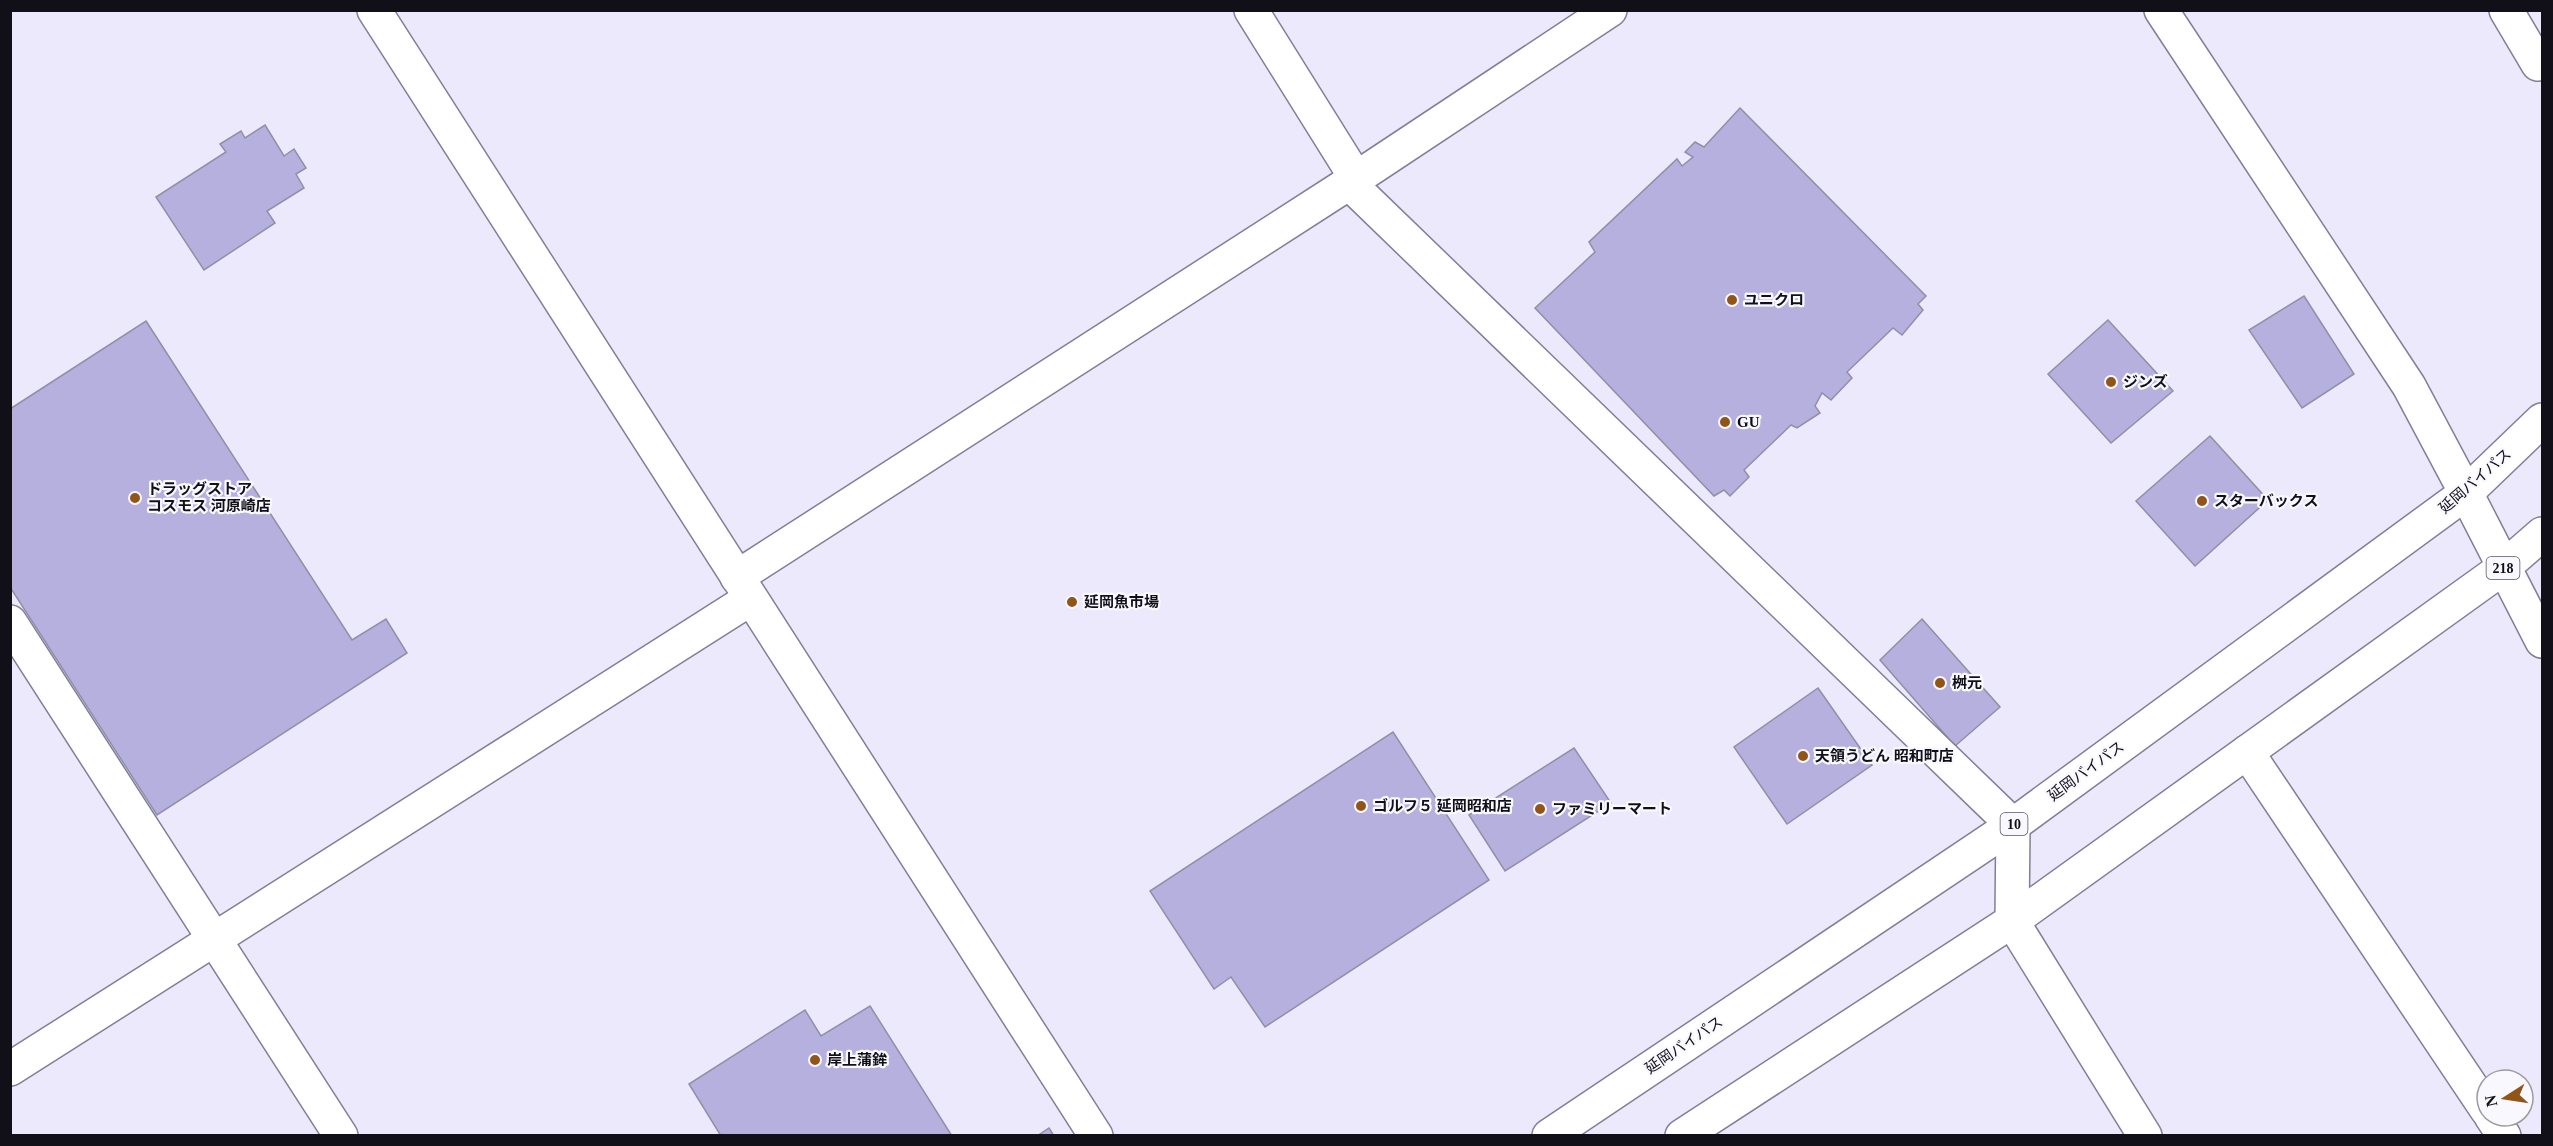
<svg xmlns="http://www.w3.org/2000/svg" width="2553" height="1146" viewBox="0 0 2553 1146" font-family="'Times New Roman','Noto Sans JP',serif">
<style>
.building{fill:#b6b0de;stroke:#918ea8;stroke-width:1.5}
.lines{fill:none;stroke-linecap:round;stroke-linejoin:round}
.street-casing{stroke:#827e98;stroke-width:36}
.highway-casing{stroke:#827e98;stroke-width:36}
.street{stroke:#fff;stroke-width:33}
.highway{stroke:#fff;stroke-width:33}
.poi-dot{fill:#925518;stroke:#f9f8fe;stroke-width:2}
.labels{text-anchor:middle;stroke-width:4.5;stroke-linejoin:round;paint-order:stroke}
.shield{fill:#f9f8fe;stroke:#57565e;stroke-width:1.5}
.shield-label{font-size:14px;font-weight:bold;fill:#111019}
.poi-label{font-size:15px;font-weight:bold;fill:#111019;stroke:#f9f8fe;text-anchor:start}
.street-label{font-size:15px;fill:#111019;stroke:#f9f8fe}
</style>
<rect width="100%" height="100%" fill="#ebe9fb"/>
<g class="building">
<path d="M1740,108L1926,296L1918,304L1923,310L1902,335L1893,328L1847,372L1852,378L1831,400L1822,393L1815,406L1820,413L1797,428L1791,425L1744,470L1749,477L1730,496L1724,490L1714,496L1535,308L1595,252L1589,242L1677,159L1682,166L1693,157L1685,152L1695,142L1704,147Z"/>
<path d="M265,125L284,156L294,149L306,168L296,174L304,188L267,211L275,223L204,270L156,197L226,152L220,144L241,131L245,138Z"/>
<path d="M2304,296L2354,374L2302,408L2249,330Z"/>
<path d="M2108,320L2173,391L2111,443L2048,374Z"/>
<path d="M146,321L352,640L386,619L407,653L157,815L10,587V409Z"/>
<path d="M2210,436L2268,500L2195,566L2136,501Z"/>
<path d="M1922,619L2000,707L1955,746L1880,660Z"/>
<path d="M1818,688L1872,765L1787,824L1734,747Z"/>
<path d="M1393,732L1489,880L1265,1027L1231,977L1214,989L1150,891Z"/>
<path d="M1574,748L1611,803L1505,871L1469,815Z"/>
<path d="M870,1006L952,1136H721L689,1084L805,1010L821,1036Z"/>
<path d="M1049,1128L1054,1136H1037Z"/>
</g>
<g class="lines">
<defs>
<g id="street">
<path d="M374,10L1096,1136"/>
<path d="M1251,10L1356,178"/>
<path d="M2161,10L2409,386L2466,493"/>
<path d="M2506,10L2538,64L2542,61"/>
<path d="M1349,183L2013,825L2012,921L2145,1136"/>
<path d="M737,577L1349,183L1610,10"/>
<path d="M10,622L341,1136"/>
<path d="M2247,752L2487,1110"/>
<path d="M10,1069L750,599"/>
<path d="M2491,1116L2504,1136"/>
</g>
<g id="highway">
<path d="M2466,493L2542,641"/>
<path d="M1549,1136L2013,825L2466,493L2542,420"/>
<path d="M1682,1136L2012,921L2503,568L2542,534"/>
</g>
</defs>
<use href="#street" class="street-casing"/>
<use href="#highway" class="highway-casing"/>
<use href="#street" class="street"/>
<use href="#highway" class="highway"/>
</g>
<g class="poi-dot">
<circle cx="1732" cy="300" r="6"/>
<circle cx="2111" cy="382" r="6"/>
<circle cx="1725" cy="422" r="6"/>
<circle cx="135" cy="498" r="6"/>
<circle cx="2202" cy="501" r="6"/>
<circle cx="1072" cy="602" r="6"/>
<circle cx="1940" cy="683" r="6"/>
<circle cx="1803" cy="756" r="6"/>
<circle cx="1361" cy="806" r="6"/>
<circle cx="1540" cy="809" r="6"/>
<circle cx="815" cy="1060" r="6"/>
</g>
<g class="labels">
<g class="shield">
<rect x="2486.5" y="557" width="33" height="22" rx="4.5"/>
<rect x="2000.5" y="813" width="27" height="22" rx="4.5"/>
</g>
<g class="shield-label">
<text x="2503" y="573">218</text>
<text x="2014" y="829">10</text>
</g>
<g class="poi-label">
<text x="1744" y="305">ユニクロ</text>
<text x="2123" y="387">ジンズ</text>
<text x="1737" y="427">GU</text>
<text x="147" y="494">ドラッグストア<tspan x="147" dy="17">コスモス 河原崎店</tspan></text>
<text x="2214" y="506">スターバックス</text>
<text x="1084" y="607">延岡魚市場</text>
<text x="1952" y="688">桝元</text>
<text x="1815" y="761">天領うどん 昭和町店</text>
<text x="1373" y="811">ゴルフ５ 延岡昭和店</text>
<text x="1552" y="814">ファミリーマート</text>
<text x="827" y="1065">岸上蒲鉾</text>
</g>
<g class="street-label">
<text transform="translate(2475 481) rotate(-41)" y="5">延岡バイパス</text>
<text transform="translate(2086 771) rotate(-36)" y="5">延岡バイパス</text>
<text transform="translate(1684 1045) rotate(-34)" y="5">延岡バイパス</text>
</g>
</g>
<rect width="2553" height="1146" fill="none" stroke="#111019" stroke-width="24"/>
<g transform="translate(2505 1098) rotate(258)"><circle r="28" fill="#f9f8fe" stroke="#9c9ba2" stroke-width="1.5"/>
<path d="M0-4.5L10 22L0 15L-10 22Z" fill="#925518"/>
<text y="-9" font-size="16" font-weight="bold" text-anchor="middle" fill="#111019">N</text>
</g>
</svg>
